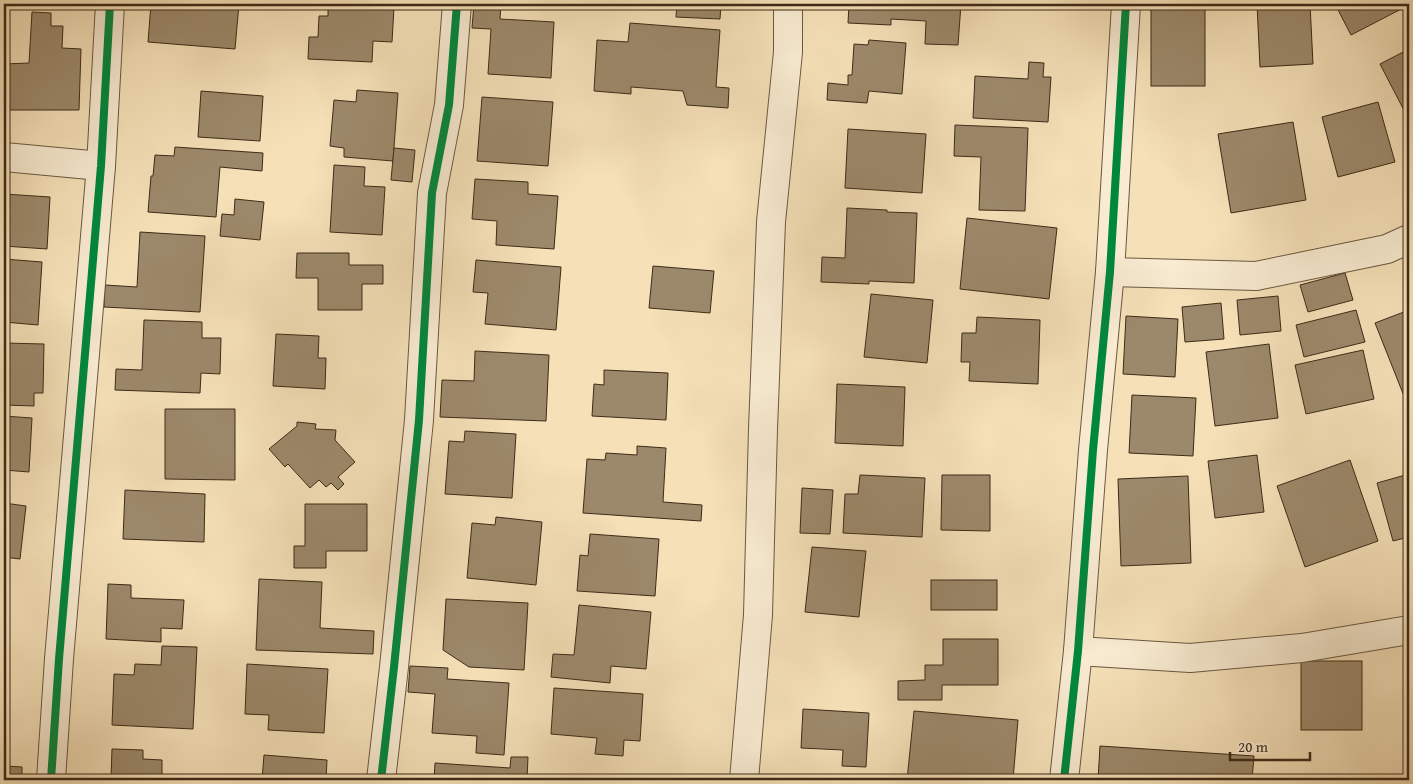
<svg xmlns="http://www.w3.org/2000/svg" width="1413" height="784" viewBox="0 0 1413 784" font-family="'Gentium Book Plus',serif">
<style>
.building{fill:#9c896b;stroke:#3c2b17}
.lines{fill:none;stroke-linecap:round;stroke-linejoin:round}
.minor-casing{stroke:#6a583f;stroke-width:30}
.minor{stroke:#f8ebd1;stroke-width:28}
.cycleway-casing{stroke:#f8ebd1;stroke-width:11}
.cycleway{stroke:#00873e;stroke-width:8}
</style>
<rect width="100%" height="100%" fill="#f5e0b8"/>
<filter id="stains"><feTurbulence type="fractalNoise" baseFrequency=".004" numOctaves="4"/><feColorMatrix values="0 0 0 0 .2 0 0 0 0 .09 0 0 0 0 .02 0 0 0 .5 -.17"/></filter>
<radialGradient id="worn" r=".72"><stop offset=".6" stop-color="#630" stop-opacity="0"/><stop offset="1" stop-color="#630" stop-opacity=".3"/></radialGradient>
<g class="building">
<path d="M151,4H239L235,49L148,42Z"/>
<path d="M328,4L394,7L392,42L373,41L372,62L308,59L309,37H318L319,16H328Z"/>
<path d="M474,4H501L500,19L554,22L551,78L488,74L491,29L472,28Z"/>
<path d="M677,4H721L720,19L676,17Z"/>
<path d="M849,4H961L958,45L925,44L926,21L891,19V25L848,23Z"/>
<rect x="1151" y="4" width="54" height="82"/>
<path d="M1257,4H1310L1313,64L1260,67Z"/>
<path d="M1335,4H1409V5L1351,35Z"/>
<path d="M32,12L51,13V26H63L62,48L81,49L79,110H4V64L29,63Z"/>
<path d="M630,23L720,30L716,87L729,88L728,108L687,105L683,91L631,87V94L594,91L597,40L628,42Z"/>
<path d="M869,40L906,43L902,94L869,91L867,103L827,100L828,83L848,85V75H852L854,44L868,45Z"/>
<path d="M1409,49V120L1380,64Z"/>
<path d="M1029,62L1044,63L1043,77H1051L1048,122L973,118L975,76L1028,79Z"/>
<path d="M357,90L398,93L393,161L344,157V148L330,146L334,100L356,102Z"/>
<path d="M201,91L263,96L260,141L198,137Z"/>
<path d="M482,97L553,102L548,166L477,161Z"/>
<path d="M1378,102L1395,162L1338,177L1322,117Z"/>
<path d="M1293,122L1306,200L1231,213L1218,134Z"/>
<path d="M955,125L1028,128L1025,211L979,210L981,157L954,156Z"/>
<path d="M848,129L926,134L922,193L845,188Z"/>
<path d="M175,147L263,153L262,171L220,167L216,217L148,212L151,176H153L155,155L174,156Z"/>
<path d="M394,148L415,150L412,182L391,180Z"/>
<path d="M334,165L365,167L364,186L385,187L382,235L330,232Z"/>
<path d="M475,179L528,182V194L558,196L554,249L496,245L497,221L472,219Z"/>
<path d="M4,194L50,197L47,249L4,246Z"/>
<path d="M235,199L264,202L260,240L220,236L222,214L234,215Z"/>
<path d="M847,208L887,210V212L917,213L914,283L869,281V284L821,282L822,257L845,258Z"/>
<path d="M967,218L1057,228L1049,299L960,289Z"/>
<path d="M140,232L205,236L200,312L104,307L105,285L137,287Z"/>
<path d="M297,253H349V265H383V284H362V310H318V278H296Z"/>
<path d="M4,259L42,262L38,325L4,322Z"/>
<path d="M476,260L561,267L556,330L485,324L488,293L473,292Z"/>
<path d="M653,266L714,271L710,313L649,308Z"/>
<path d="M1345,273L1353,300L1308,312L1300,285Z"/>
<path d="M871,294L933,300L927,363L864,357Z"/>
<path d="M1278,296L1281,331L1240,335L1237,300Z"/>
<path d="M1221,303L1224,339L1185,342L1182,307Z"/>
<path d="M1356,310L1365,342L1304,357L1296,325Z"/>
<path d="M1409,310V394L1404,396L1375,323Z"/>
<path d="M1126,316L1178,319L1175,377L1123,374Z"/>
<path d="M977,317L1040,320L1038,384L969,381L970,362H961L962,333H976Z"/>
<path d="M144,320L202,322V338H221L220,374L201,373L200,393L115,390L116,369L142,370Z"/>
<path d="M276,334L319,336L318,358H326L325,389L273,386Z"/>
<path d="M4,343L44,344L43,393H34V406L4,405Z"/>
<path d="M1269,344L1278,418L1215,426L1206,352Z"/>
<path d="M1363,350L1374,399L1306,414L1295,365Z"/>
<path d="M475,351L549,355L546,421L440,417L442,380L474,381Z"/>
<path d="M604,370L668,373L666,420L592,416L594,384L604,385Z"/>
<path d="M837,384L905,387L903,446L835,443Z"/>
<path d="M1132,395L1196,398L1193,456L1129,453Z"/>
<path d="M165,409H235V480L165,479Z"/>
<path d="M4,416L32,418L29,472L4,470Z"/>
<path d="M297,422L316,424L315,429L336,430L335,440L355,462L338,477L344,484L338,490L331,483L326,487L319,480L310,488L288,464L285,467L269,449L297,426Z"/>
<path d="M465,431L516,434L512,498L445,494L449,441L464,442Z"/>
<path d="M637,446L666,448L663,502L702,505L701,521L583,513L587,459L605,460L606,453L637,455Z"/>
<path d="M1257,455L1264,512L1215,518L1208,461Z"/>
<path d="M1350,460L1378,541L1305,567L1277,486Z"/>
<path d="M1409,474V537L1393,541L1377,483Z"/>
<path d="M860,475L925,478L922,537L843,533L845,494H858Z"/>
<path d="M942,475H990V531L941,530Z"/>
<path d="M1188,476L1191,563L1121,566L1118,479Z"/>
<path d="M802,488L833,490L830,534L800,533Z"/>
<path d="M125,490L205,494L204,542L123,539Z"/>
<path d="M4,503L26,506L20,559L4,557Z"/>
<path d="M305,504H367V551H326V568H294V546H305Z"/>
<path d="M496,517L542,522L536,585L467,578L472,523L495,525Z"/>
<path d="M590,534L659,539L655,596L577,591L580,555L588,556Z"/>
<path d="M812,547L866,551L859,617L805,612Z"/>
<path d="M259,579L322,582L320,628L374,631L373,654L256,650Z"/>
<rect x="931" y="580" width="66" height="30"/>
<path d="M108,584L131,585V598L184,600L182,629L161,628V642L106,639Z"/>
<path d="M446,599L528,603L524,670L469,667L443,650Z"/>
<path d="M579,605L651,612L646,669L611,666L610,683L551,677L553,654L574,655Z"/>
<path d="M943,639H998V685H942V700H898V681L925,680V665H943Z"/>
<path d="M162,646L197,647L193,729L112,725L114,674L134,675L135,664L161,665Z"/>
<rect x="1301" y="661" width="61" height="69"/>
<path d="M247,664L328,669L324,733L268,730L269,715L245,714Z"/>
<path d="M410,666L448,668L447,679L509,683L504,755L476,753L477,736L432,733L435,694L408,692Z"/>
<path d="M554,688L643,694L640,741L624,740L623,756L595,754L597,738L551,734Z"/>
<path d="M803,709L869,713L866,767L842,766L843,750L801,748Z"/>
<path d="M914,711L1018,720L1013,780H907Z"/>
<path d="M1100,746L1254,756L1252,780H1098Z"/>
<path d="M112,749L143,750V759L162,760V780H103L104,777L111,778Z"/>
<path d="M264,755L327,760L326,780H262Z"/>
<path d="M511,757H528L527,780H434L435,763L510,768Z"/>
<path d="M4,766L22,767V780H4Z"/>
</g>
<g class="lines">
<defs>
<g id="minor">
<path d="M4,157L101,166"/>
<path d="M1110,272L1256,276L1387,249L1409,239"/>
<path d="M1078,651L1190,658L1302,648L1409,630"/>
<path d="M51,780L59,659L101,166L110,4"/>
<path d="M381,780L394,667L419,420L432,193L449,105L457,4"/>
<path d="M744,780L758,615L763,429L771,222L788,52V4"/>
<path d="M1064,780L1078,651L1093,450L1110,272L1126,4"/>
</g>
</defs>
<use href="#minor" class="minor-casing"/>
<use href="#minor" class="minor"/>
<defs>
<g id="cycleway">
<path d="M51,780L59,659L101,166L110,4"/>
<path d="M381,780L394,667L419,420L432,193L449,105L457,4"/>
<path d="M1064,780L1078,651L1093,450L1110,272L1126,4"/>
</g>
</defs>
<use href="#cycleway" class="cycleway-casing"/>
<use href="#cycleway" class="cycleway"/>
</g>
<rect width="1413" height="784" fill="none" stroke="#f5e0b8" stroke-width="20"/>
<rect x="5" y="5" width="1403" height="774" fill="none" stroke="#3c2b17" stroke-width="2.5"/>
<rect x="10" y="10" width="1393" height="764" fill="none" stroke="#3c2b17"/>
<path d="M1230 752v8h80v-8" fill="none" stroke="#3c2b17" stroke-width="2.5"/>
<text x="1238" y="752" font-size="15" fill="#3c2b17" stroke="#f8ebd1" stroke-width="4" paint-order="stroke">20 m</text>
<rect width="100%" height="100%" filter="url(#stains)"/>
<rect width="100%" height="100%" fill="url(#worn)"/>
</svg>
